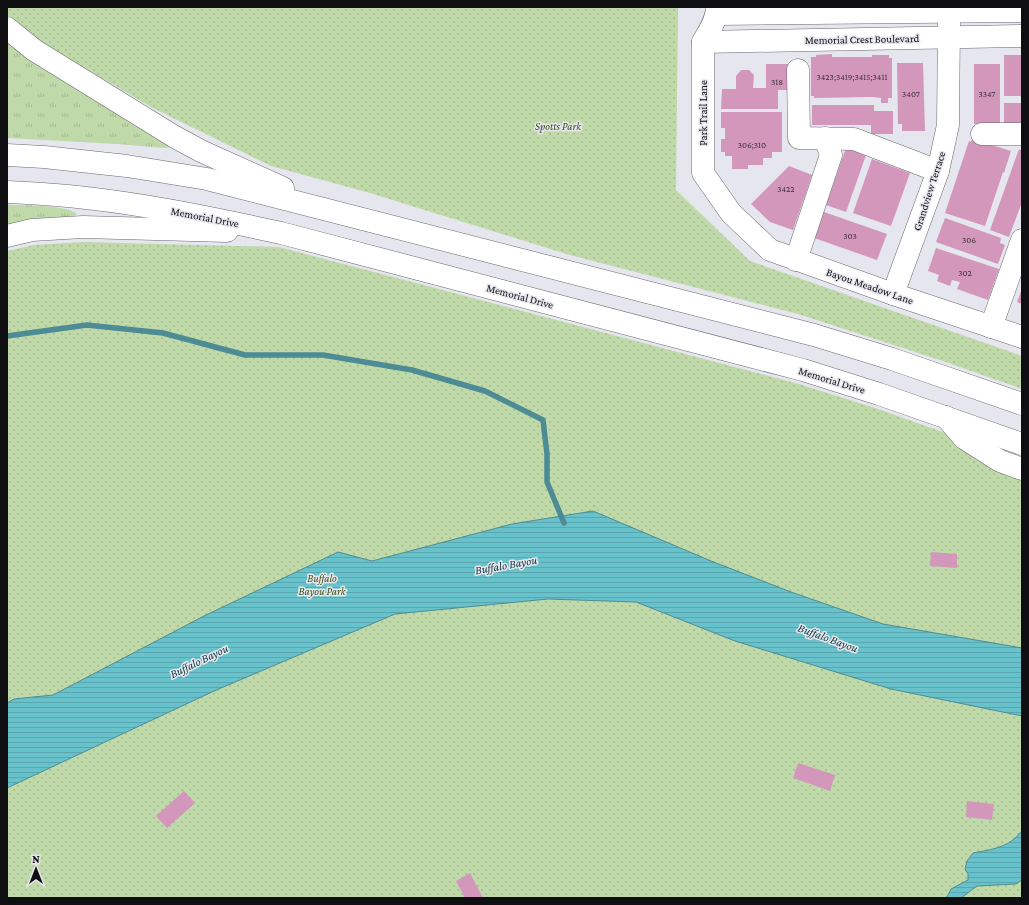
<svg xmlns="http://www.w3.org/2000/svg" width="1029" height="905" viewBox="0 0 1029 905" font-family="'Crimson Pro',serif">
<style>
.grass{fill:url(#grass-tufts)}
.park{fill:url(#park-dots)}
.water{fill:url(#water-rules);stroke:#4d8c94}
.lines{fill:none;stroke-linecap:round;stroke-linejoin:round}
.stream{stroke:#4d8c94;stroke-width:5.5}
.building{fill:#d397bc}
.minor-casing{stroke:#696970;stroke-width:23}
.major-casing{stroke:#696970;stroke-width:23}
.minor{stroke:#fff;stroke-width:22}
.major{stroke:#fff;stroke-width:22}
.labels{text-anchor:middle;stroke-width:3;stroke-linejoin:round;paint-order:stroke}
.number-label{font-size:9px;fill:#40313c}
.street-label{font-size:11px;fill:#0f0f11;stroke:#e6e6ee}
.park-label{font-size:11px;font-style:italic;fill:#385315;stroke:#e6e6ee}
.water-label{font-size:12px;font-style:italic;fill:#0b383c;stroke:#e6e6ee}
</style>
<defs>
<pattern id="grass-tufts" width="24" height="20" patternUnits="userSpaceOnUse"><rect width="24" height="20" fill="#c0d9a9"/><path d="M3 7l-1-3M5 7V3M7 7l1-3M15 17l-1-3M17 17v-4M19 17l1-3" fill="none" stroke="#a4b990"/></pattern>
<pattern id="park-dots" width="8" height="8" patternUnits="userSpaceOnUse"><rect width="8" height="8" fill="#c0d9a9"/><path d="M2 2h.1M6 6h.1" fill="none" stroke="#a4b990" stroke-width="1.8" stroke-linecap="round"/></pattern>
<pattern id="water-rules" width="6" height="5" patternUnits="userSpaceOnUse"><rect width="6" height="5" fill="#68c2cc"/><path d="M0 2.5h6" fill="none" stroke="#59a6ae"/></pattern>
</defs>
<rect width="100%" height="100%" fill="#e6e6ee"/>
<g class="grass">
<path d="M7,40L171,142L170,147L165,148L117,144L7,138Z"/>
<path d="M7,205C21,205 68,205 77,214L73,217L7,226Z"/>
</g>
<g class="park">
<path d="M7,7H678L676,190L750,261L1022,356V389L943,361L798,314L570,255L370,193L271,166L151,107L19,29L7,15Z"/>
<path d="M83,242L279,247L799,384L875,408L1022,460V898H7V251L34,245Z"/>
</g>
<g class="water">
<path d="M593,511L711,561L791,592L883,624L1022,648V716L891,689L735,641L636,602L548,599L395,614L214,691L7,788V703L14,699L53,695L204,616L338,552L372,561L512,524Z"/>
<path d="M1022,831V880L1016,884L977,886L961,898H944L947,897L951,889L968,880V874L965,869L967,861L973,853C993,849 1008,848 1022,831Z"/>
</g>
<g class="lines">
<path class="stream" d="M7,336L87,325L163,333L245,355H323L412,370L485,391L543,420L547,454V482L564,523"/>
</g>
<g class="building">
<path d="M832,54V57H872V55H889V58H892V98H888V103H881V98L872,97L814,98V96H811V57H816V55Z"/>
<rect x="1004" y="55" width="18" height="41"/>
<path d="M897,63H923L925,131H902V124H898Z"/>
<path d="M766,64H788V90H778V109H721L722,89H736V76L741,70H749L754,75L753,88H766Z"/>
<rect x="974" y="64" width="26" height="60"/>
<rect x="1004" y="103" width="18" height="20"/>
<path d="M812,105H874V111H893V134H871V125H812Z"/>
<path d="M721,112H782V152H772V158H763V165H748V169H732V156H725V152H721V139H725V128H721Z"/>
<path d="M972,139L1011,151L1004,173L1003,172L985,226L945,213L969,141L971,142Z"/>
<path d="M846,148L866,155L846,212L826,205Z"/>
<path d="M1019,149L1022,151V202L1009,237L990,230Z"/>
<path d="M872,159L910,173L891,226L853,213Z"/>
<path d="M789,166L812,175L793,230L770,222L751,204Z"/>
<path d="M824,212L887,234L877,260L814,238Z"/>
<path d="M945,218L1001,238L1000,243L1005,245L998,264L936,242Z"/>
<path d="M936,248L999,269L988,300L957,289L960,282L952,280L950,286L937,281L939,275L928,271Z"/>
<path d="M1022,289V304L1017,302Z"/>
<path d="M931,552L957,554V568L930,566Z"/>
<path d="M798,763L835,775L830,791L793,778Z"/>
<path d="M184,791L195,803L167,828L156,816Z"/>
<path d="M967,801L994,804L992,820L966,817Z"/>
<path d="M470,873L483,898H465L456,881Z"/>
</g>
<g class="lines">
<defs>
<g id="minor">
<path d="M717,7C717,20 709,31 703,42V173L731,213L770,250L893,294L1022,337"/>
<path d="M717,14L1022,11"/>
<path d="M703,42L1022,36"/>
<path d="M798,70L799,138L854,139L938,171"/>
<path d="M982,134H1022"/>
<path d="M796,260L831,155L825,138"/>
<path d="M893,294L938,171L948,125L949,24"/>
<path d="M991,327L1022,240"/>
<path d="M946,417L964,438L1000,461L1022,469"/>
</g>
<g id="major">
<path d="M7,28L34,50L175,137L201,151L283,188"/>
<path d="M7,155L44,157L127,166L207,179L814,335L892,359L1022,404"/>
<path d="M7,192C100,195 190,213 281,233L803,370L879,394L1022,444"/>
<path d="M7,236L32,230L83,227L227,231"/>
</g>
</defs>
<use href="#minor" class="minor-casing"/>
<use href="#major" class="major-casing"/>
<use href="#minor" class="minor"/>
<use href="#major" class="major"/>
</g>
<g class="labels">
<g class="number-label">
<text x="852" y="80">3423;3419;3415;3411</text>
<text x="777" y="85">318</text>
<text x="911" y="97">3407</text>
<text x="987" y="97">3347</text>
<text x="752" y="148">306;310</text>
<text x="786" y="192">3422</text>
<text x="850" y="239">303</text>
<text x="969" y="243">306</text>
<text x="965" y="276">302</text>
</g>
<g class="street-label">
<text transform="translate(862 39) rotate(-1)" y="4">Memorial Crest Boulevard</text>
<text transform="translate(703 113) rotate(-90)" y="4">Park Trail Lane</text>
<text transform="translate(929 191) rotate(-72)" y="4">Grandview Terrace</text>
<text transform="translate(205 217) rotate(11)" y="4">Memorial Drive</text>
<text transform="translate(870 286) rotate(19)" y="4">Bayou Meadow Lane</text>
<text transform="translate(520 296) rotate(15)" y="4">Memorial Drive</text>
<text transform="translate(832 380) rotate(17)" y="4">Memorial Drive</text>
</g>
<g class="park-label">
<text x="558" y="130">Spotts Park</text>
<text x="322" y="582">Buffalo<tspan x="322" dy="13">Bayou Park</tspan></text>
</g>
<g class="water-label">
<text transform="translate(506 565) rotate(-10)" y="4">Buffalo Bayou</text>
<text transform="translate(828 638) rotate(20)" y="4">Buffalo Bayou</text>
<text transform="translate(199 661) rotate(-26)" y="4">Buffalo Bayou</text>
</g>
</g>
<rect width="1029" height="905" fill="none" stroke="#0f0f11" stroke-width="16"/>
<g transform="translate(36 869)" stroke="#e6e6ee" stroke-width="3" paint-order="stroke">
<path d="M0-3L7 15L0 10L-7 15Z" fill="#0f0f11"/>
<text y="-6" font-size="11" font-weight="bold" text-anchor="middle" fill="#0f0f11">N</text>
</g>
</svg>
